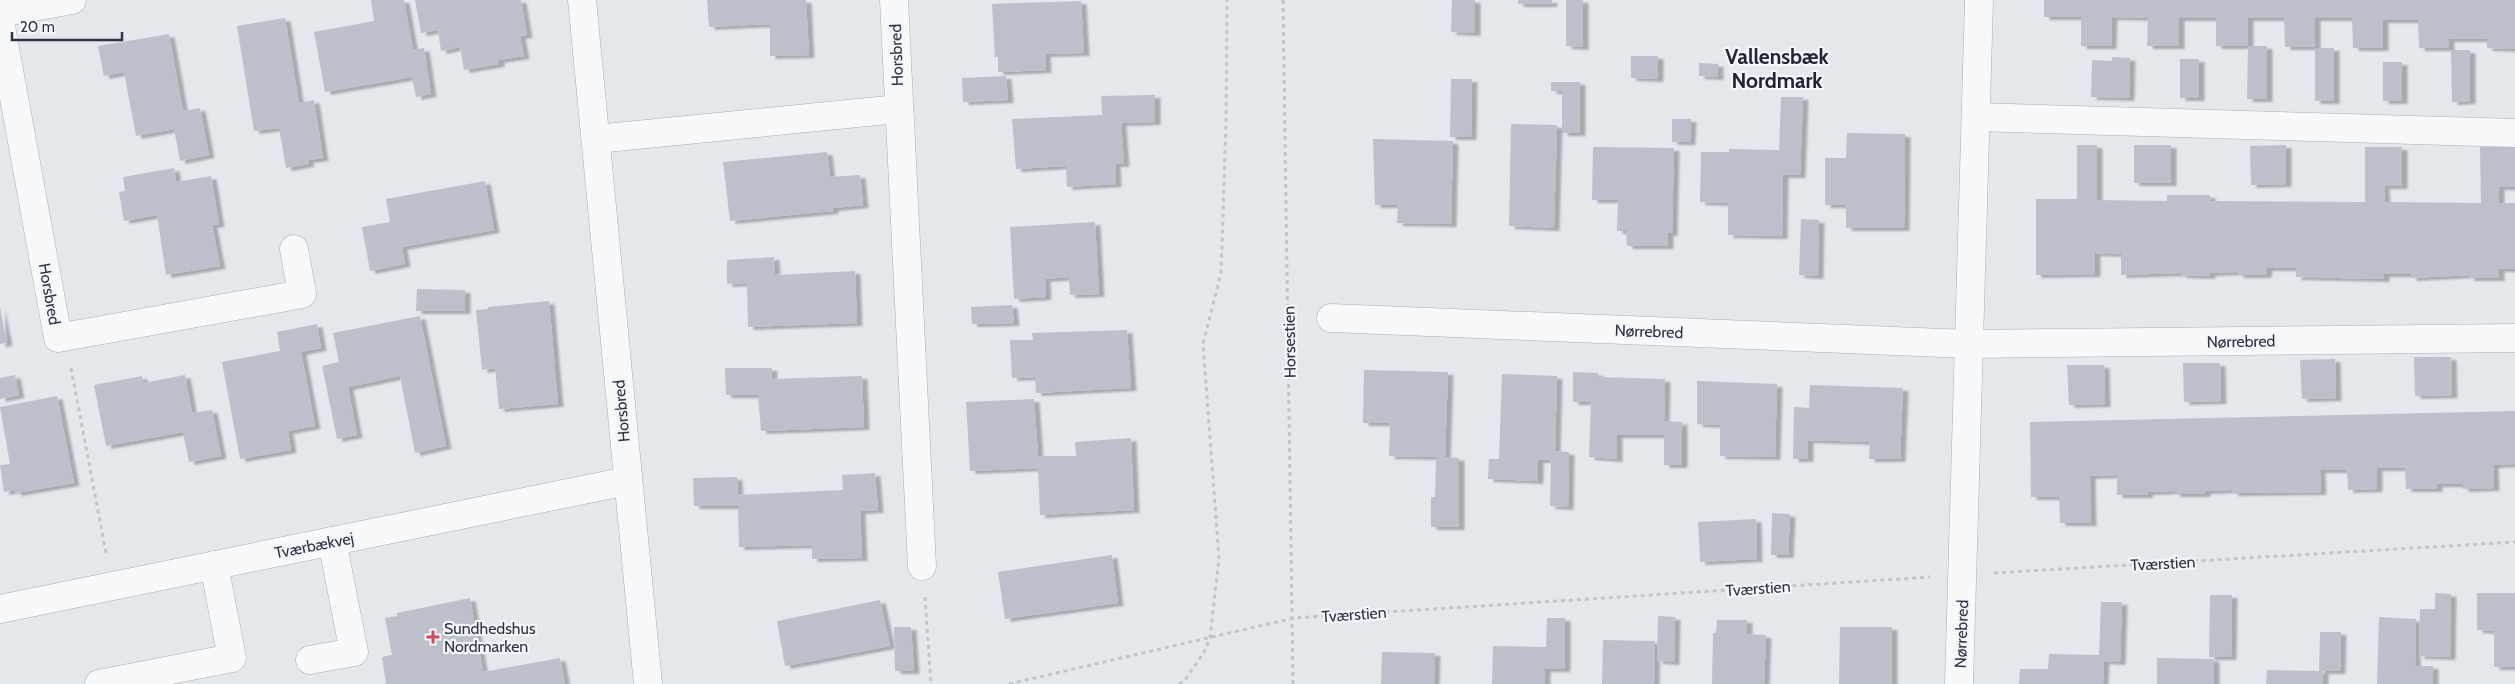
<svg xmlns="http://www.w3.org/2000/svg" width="2515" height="684" viewBox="0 0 2515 684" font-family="Cabin,sans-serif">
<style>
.building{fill:#bbc0ca;filter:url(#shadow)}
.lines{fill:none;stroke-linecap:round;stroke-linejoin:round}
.minor-casing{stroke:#a9aeb7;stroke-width:29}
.path{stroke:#c2c5cb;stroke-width:3;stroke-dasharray:4 4;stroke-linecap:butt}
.minor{stroke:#f7f8fa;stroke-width:28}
.poi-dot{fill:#d1495b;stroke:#f4f6f9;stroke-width:2}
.labels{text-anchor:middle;stroke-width:4.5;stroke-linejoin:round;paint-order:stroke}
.street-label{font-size:16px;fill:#2b3445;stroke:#f4f6f9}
.poi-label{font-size:16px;fill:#2b3445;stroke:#f4f6f9;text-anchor:start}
.district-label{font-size:21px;font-weight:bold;fill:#1d2536;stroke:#f4f6f9}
</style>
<defs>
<filter id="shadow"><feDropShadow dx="5.5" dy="3" stdDeviation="1" flood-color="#0004"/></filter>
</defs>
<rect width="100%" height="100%" fill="#e4e7ec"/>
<g class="building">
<path d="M371,0H404L413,50L424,48L431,94L416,97L412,77L325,92L314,32L374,21Z"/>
<path d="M415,0H521L527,35L520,36L524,56L499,60V64L464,70L460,47L441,51L438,30L421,33Z"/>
<path d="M707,0H806L809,55L770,56V24L709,27Z"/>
<path d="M1452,0H1475V33L1451,32Z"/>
<rect x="1518" y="0" width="34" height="4"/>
<path d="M1566,0H1583V47L1566,46Z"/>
<path d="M2044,0H2515V49L2487,48V39H2449V48H2419L2418,20H2383V48H2353L2352,18H2315V47H2285L2284,18H2248V46H2216V18H2179V46H2147L2148,18L2112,17L2111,46H2081V17H2044Z"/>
<path d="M1081,1L1084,53L1045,54L1046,70L998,72V57H995L992,4Z"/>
<path d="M285,18L299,103L314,100L323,158L308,160L309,164L286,168L279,128L254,131L237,26Z"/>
<path d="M169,34L183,111L200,108L209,155L180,161L174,129L136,136L124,72L104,76L98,46Z"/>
<path d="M2248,46H2267V99H2247Z"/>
<rect x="2315" y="48" width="19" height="53"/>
<path d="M2451,50H2470V101L2452,102Z"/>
<path d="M1631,56H1658V79L1631,78Z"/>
<path d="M2112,57L2130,58L2129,98L2091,97L2092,60L2112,61Z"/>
<rect x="2180" y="59" width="19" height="39"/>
<rect x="2383" y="62" width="19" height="39"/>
<path d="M1699,63L1718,64V77L1699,76Z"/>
<path d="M1006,76L1008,100L963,102L962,78Z"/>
<path d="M1451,79H1472L1471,137H1450Z"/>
<path d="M1551,82H1580V133H1562V91H1551Z"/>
<path d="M1155,95V122L1121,123L1124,164H1115L1116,184L1067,187L1066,166L1016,169L1012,119L1102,115L1101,96Z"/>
<path d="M1781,97H1803L1800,175H1783L1782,236L1728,235V203L1700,202L1701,152H1729V149L1779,150Z"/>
<path d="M1672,119H1691L1690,142H1672Z"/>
<path d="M1511,124L1557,125L1554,228L1509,226Z"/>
<path d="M1847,133L1905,134L1904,228H1846V205H1825V158H1846Z"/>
<path d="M1373,139L1453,141L1451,224L1397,223L1398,205H1375Z"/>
<path d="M2077,145H2097V200L2167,201V195H2210L2211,201L2365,202V147H2402V186H2384L2385,202L2481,203L2480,147H2515V187H2499V203H2515V269H2499V278H2469V275L2411,278V274H2384V279L2296,277V268H2267L2266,275H2238V272L2210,273V276L2181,275V273L2121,275V254L2095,253V274L2036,275V199H2077Z"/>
<rect x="2134" y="145" width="37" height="38"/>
<path d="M2286,145V184L2251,185L2250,146Z"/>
<path d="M1593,147L1674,148L1672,233H1668V246H1627L1626,231H1617L1618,200H1592Z"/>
<path d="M827,152L830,177L860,175L863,205L833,208V211L730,221L723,162Z"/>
<path d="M174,168L176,182L211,176L219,224L212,225L220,266L166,275L157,215L124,221L119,192L125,191L123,177Z"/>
<path d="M485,181L494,230L402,247L405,264L370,271L362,227L390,222L386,199Z"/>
<path d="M1801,219L1819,220L1818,276L1799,275Z"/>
<path d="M1095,222L1099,294L1070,295L1069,277L1045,279L1046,297L1014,299L1010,227Z"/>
<path d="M774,257L775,275L855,271L857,323L748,327L747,283L727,284V260Z"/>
<path d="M417,289L465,290V311H416Z"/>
<path d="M549,301L558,404L499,409L495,368L482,370L476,310L488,309V307Z"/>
<path d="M1012,305L1014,323L972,324L971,307Z"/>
<path d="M0,308L7,343L0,344Z"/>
<path d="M420,316L446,446L415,453L400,376L348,387L357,435L337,439L322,366L339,362L333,333Z"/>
<path d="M317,324L321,348L301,352L315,426L288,431L291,450L240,459L222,362L280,351L277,332Z"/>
<path d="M1127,330L1131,388L1036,393L1035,377L1012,378L1010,340H1033L1032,333Z"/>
<path d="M2414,357H2451L2452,395L2415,396Z"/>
<path d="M2335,359L2336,398L2302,399L2300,360Z"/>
<path d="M2183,363H2220L2221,401L2184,402Z"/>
<path d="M2067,365H2104L2105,404L2069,405Z"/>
<path d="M725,368H772V379L862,376L864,427L761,431L758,395H726Z"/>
<path d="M1364,370L1448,372L1445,457L1459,458V527H1431V497H1435L1436,457L1389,456L1390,423H1363Z"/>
<path d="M1573,372L1598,373V377L1665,379L1664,421L1682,422V465H1664V435H1617V459L1589,457L1591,402H1573Z"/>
<path d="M1502,374L1557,376L1555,451L1569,452L1568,507L1550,506L1551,460H1538V481L1488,479L1489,459H1499Z"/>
<path d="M15,375L19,395L0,399V378Z"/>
<path d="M185,375L192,413L212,410L221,456L189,462L183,432L106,446L94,385L142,376L143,383Z"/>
<path d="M1697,381L1777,384L1775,457L1720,456V425L1697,424Z"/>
<path d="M1810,385L1903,388L1900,459H1869L1870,442L1808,440V459H1793L1794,407L1809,408Z"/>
<path d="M57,396L74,483L16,493L15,490L4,492L0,465L10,464L0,407Z"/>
<path d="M1034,399L1038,456H1076L1075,442L1131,438L1134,510L1040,515L1038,468L970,471L966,402Z"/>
<path d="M2515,411V464L2493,465L2494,488L2463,489V484H2437V489H2406L2405,468H2377V489L2348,490L2347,470H2320L2321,492L2233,493L2232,490L2205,491V494H2175V491L2147,492L2148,495H2117V475L2090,476L2091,523H2060L2059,497H2031L2030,422Z"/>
<path d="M875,473L878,510L860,511L862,558L812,559V545L739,547L738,506H694L693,478L737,477L738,495L843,490L842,475Z"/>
<path d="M1772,513L1790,514L1788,555H1771Z"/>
<path d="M1756,519L1757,559L1700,562L1698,522Z"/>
<path d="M1112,555L1118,603L1005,619L998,572Z"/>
<path d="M2435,593L2451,594L2450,657L2419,656L2420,609H2435Z"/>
<path d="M2477,593H2515V667H2494V631L2477,630Z"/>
<path d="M2210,595H2232L2231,657H2209Z"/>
<path d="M470,598L483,672L560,658L565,684H386L382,657L392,655L385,618L397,616V613Z"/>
<path d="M880,600L890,646L785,666L777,621Z"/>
<path d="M2101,602H2122L2120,662L2104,661L2103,684H2019L2020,669H2048L2049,654L2099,655Z"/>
<path d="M1658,616L1675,617L1674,662L1657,661Z"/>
<path d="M2379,617L2416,619L2415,666H2433V684H2377Z"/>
<path d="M1547,618H1565V669H1545V684H1492L1493,646L1546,647Z"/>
<path d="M1717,620H1747V634L1766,635L1764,684H1712L1713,633H1716Z"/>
<path d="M894,627H911L914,671H895Z"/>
<path d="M1840,627H1892V684H1839Z"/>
<path d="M2320,632H2341L2340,671H2323V684H2266L2267,670L2319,671Z"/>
<path d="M1603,640L1655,641L1654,684H1602Z"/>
<path d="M1382,652L1435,653L1434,684H1381Z"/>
<path d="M2157,658L2214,659V684H2157Z"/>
</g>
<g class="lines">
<defs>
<g id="minor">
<path d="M582,0L648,684"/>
<path d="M894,0L922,566"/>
<path d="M0,13L72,0"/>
<path d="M0,21L58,338L302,294L294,249"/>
<path d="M1976,117L2515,133"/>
<path d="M596,139L898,109"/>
<path d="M1331,318L1968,344L2515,338"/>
<path d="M0,609L627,481"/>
<path d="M310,660L354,652L332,541"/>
<path d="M99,684L232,658L214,565"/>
<path d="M1959,684L1979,0"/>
</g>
</defs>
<use href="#minor" class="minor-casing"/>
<g class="path">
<path d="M1283,0L1293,684"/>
<path d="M71,368L106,553"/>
<path d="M1994,573L2515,542"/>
<path d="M925,597L931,684"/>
<path d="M1009,684L1294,618L1930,577"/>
<path d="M1179,684L1185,680L1204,652L1210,638L1219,558L1203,344L1221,273L1226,125L1227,0"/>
</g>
<use href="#minor" class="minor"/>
</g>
<path class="poi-dot" d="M430.5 629.5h5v5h5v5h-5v5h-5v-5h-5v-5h5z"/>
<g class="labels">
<g class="street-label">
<text transform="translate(896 55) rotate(-92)" y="6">Horsbred</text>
<text transform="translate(50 294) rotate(80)" y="6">Horsbred</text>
<text transform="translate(1649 331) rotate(2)" y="6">Nørrebred</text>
<text transform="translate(2241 341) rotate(-1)" y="6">Nørrebred</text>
<text transform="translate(1289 342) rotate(-91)" y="6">Horsestien</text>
<text transform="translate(621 411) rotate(-95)" y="6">Horsbred</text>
<text transform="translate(314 545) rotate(-11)" y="6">Tværbækvej</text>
<text transform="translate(2163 563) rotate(-3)" y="6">Tværstien</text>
<text transform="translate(1758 588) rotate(-4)" y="6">Tværstien</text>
<text transform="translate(1354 614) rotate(-4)" y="6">Tværstien</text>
<text transform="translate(1961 634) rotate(-88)" y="6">Nørrebred</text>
</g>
<g class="poi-label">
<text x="444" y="634">Sundhedshus<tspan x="444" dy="18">Nordmarken</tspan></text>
</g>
<g class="district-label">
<text x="1777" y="64">Vallensbæk<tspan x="1777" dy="24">Nordmark</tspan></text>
</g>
</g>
<path d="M12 32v8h110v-8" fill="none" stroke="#2b3445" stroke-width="2.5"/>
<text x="20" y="32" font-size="15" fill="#2b3445" stroke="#f4f6f9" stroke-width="4" paint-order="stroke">20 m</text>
</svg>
